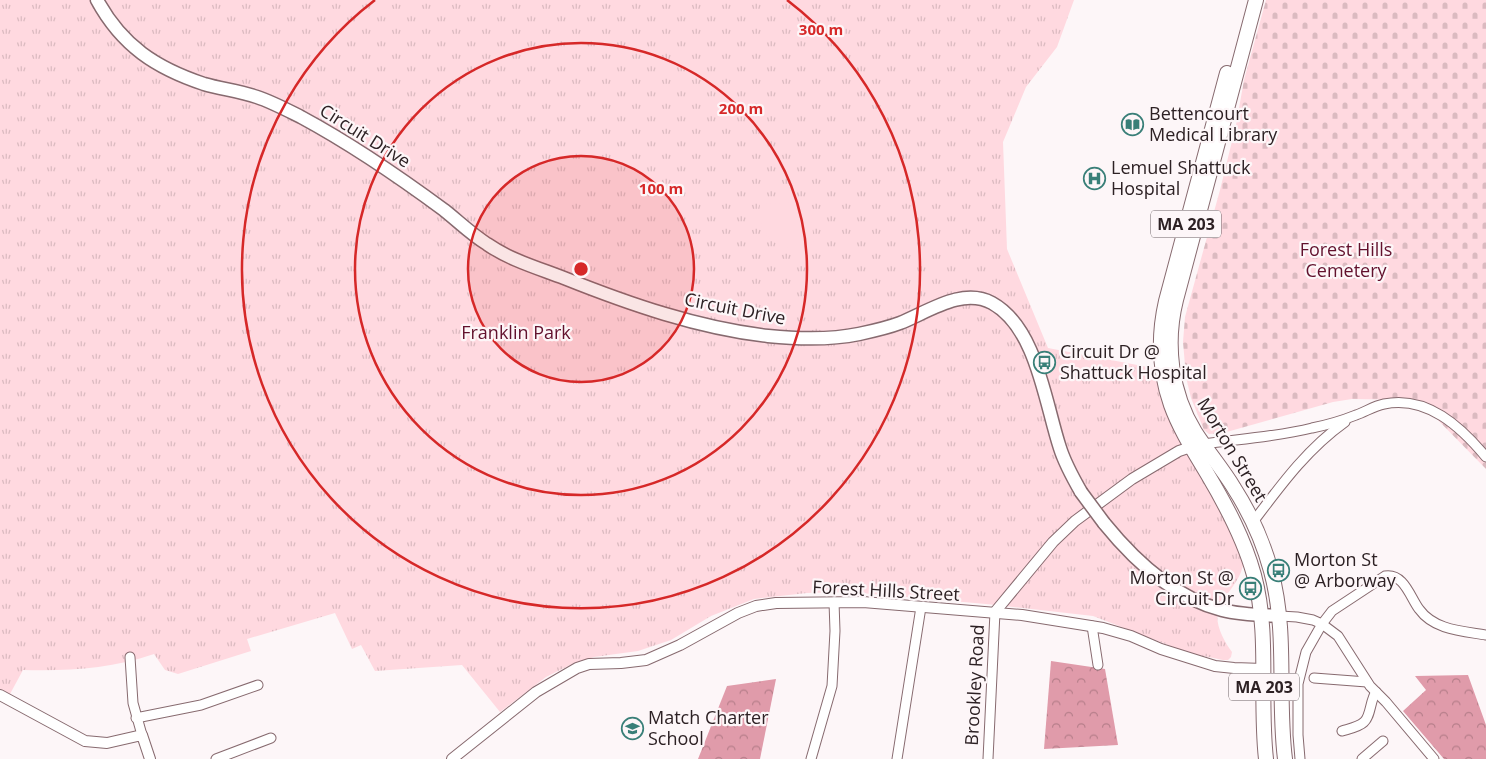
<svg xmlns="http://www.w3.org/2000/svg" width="1486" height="759" viewBox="0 0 1486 759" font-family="'Open Sans',sans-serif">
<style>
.forest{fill:url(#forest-crowns)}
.cemetery{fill:url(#cemetery-stones)}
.park{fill:url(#park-tufts)}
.pitch{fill:#ffd9e0}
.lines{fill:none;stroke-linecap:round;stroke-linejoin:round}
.minor-casing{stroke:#876a6f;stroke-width:11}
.tertiary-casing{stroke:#876a6f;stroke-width:12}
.secondary-casing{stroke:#876a6f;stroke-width:15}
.trunk-casing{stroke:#876a6f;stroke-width:16}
.minor{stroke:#fff;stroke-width:9}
.tertiary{stroke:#fff;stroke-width:10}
.secondary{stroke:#fff;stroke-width:12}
.trunk{stroke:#fff;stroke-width:14}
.secondary-bridge-casing{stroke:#876a6f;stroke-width:15;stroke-linecap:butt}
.secondary-bridge{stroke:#fff;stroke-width:12}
.ring{fill:none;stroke:#d62828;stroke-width:2.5}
.labels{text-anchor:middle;stroke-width:4.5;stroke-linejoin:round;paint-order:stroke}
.shield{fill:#fdf6f8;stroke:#6b6164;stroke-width:1}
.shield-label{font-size:16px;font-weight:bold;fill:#2d2124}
.poi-label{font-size:18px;fill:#2d2124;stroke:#fdf6f8;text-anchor:start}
.street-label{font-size:18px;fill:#2d2124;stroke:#fdf6f8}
.park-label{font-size:18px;fill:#62112d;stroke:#fdf6f8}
.centre{fill:#d62828;stroke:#fdf6f8;stroke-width:2.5}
.ring-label{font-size:15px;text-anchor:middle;font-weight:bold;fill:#d62828;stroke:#fdf6f8;stroke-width:4.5;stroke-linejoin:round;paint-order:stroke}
</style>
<defs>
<pattern id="forest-crowns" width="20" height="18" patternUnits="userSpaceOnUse" patternTransform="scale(1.25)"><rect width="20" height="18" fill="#e09baa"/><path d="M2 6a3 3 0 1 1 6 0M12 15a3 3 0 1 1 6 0" fill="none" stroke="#b67e8a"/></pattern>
<pattern id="cemetery-stones" width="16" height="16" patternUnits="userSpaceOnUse" patternTransform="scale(1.25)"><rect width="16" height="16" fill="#ffd9e0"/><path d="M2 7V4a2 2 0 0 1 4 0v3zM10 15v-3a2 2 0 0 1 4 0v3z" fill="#dbbac0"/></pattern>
<pattern id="park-tufts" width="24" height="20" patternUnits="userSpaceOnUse" patternTransform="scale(1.25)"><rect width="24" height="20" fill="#ffd9e0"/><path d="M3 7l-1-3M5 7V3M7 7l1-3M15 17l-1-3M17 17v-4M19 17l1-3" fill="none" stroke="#dbbac0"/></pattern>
</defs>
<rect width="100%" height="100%" fill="#fdf6f8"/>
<g class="forest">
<path d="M1051,661L1105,669L1118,745L1044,749Z"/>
<path d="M1468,675L1486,725V759H1444L1403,711L1426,690L1415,676Z"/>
<path d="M776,679L760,759H698L727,686Z"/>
</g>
<path class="cemetery" d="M1266,0H1486V469L1435,417L1409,400L1352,399L1333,402L1223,433L1209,434L1204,430L1191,398L1186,377L1183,342L1185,317L1220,190L1236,125L1244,80Z"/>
<path class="park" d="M0,0H1074L1057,47L1026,87L1003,142L1007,249L1048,348L1153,368L1181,437L1244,555C1244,573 1236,582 1226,596C1223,599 1220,602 1219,606C1213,621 1223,640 1232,652L1231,657L1228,660H1223L1189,653L1093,616L986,604L849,592L807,593L754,599L711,616L671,640L638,651L594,657L574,663L546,677L500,712L462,665L375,671L361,645L352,649L335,613L247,639L251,651L178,674L165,670L154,654C110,669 70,671 23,670L10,694L0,689Z"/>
<path class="pitch" d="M806,202L810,205L814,243C783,259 755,237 760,204Z"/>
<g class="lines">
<defs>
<g id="minor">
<path d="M1203,444C1239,439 1276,437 1312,428C1327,425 1341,421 1356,415C1365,412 1374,406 1384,404C1427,395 1461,427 1486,457"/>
<path d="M1253,522C1281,485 1307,449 1345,422"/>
<path d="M1280,616L1297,617L1313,620L1322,624L1338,636L1370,686L1386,702L1434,759"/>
<path d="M1092,626L1098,665"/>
<path d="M130,657L133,703L142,735"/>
<path d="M1314,678L1367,682"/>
<path d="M136,718L201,705L258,685"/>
<path d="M1342,731C1348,729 1359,727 1364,722C1371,716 1370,700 1376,692"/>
<path d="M216,759L271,738"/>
<path d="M811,759L832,686L835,631L834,602"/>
<path d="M897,759L921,607"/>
<path d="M988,759L995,612"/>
<path d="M1300,759L1298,735V684L1306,652L1322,624L1332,611L1385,576C1404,573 1410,597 1419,609C1434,630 1462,631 1486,635"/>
<path d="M1362,759L1383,741"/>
</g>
<g id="tertiary">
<path d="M995,612L1053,542L1075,521L1132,479L1179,451L1197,445"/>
<path d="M0,695L85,741L107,743L142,735L150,759"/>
<path d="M452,759L536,692L577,668L589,664L621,663L646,660L680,645L738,613L756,606L776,603L863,602L1022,615L1103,628L1131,636L1161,649L1215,666L1234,668L1263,669"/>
</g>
<g id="secondary">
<path d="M97,0C122,46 156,68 204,84C221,89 240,91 257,97C272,102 287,110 301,117C351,144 398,176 444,210C458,221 471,234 487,244C510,260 538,268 564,278C629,304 698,328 768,336C798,339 830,340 859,334C873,331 887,328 900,323C928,312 962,287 992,303C1037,328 1045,403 1060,448C1065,464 1073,478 1081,492"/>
<path d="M1104,523C1134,560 1175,598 1222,610C1241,615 1261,615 1280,616"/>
</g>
<g id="trunk">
<path d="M1256,0L1176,300C1165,344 1171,393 1195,432C1207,451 1222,468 1234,488C1250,513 1263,541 1271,571C1288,633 1277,696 1285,759"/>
<path d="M1227,73L1166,301C1158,336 1159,371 1171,405C1180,430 1195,453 1208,475C1227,507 1244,539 1254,575C1270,635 1259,697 1266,759"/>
</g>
</defs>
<use href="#minor" class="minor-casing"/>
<use href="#tertiary" class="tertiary-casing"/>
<use href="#secondary" class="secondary-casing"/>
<use href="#trunk" class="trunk-casing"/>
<use href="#minor" class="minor"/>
<use href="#tertiary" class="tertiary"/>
<use href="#secondary" class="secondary"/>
<use href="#trunk" class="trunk"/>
<defs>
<path id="secondary-bridge" d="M1081,492L1104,523"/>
</defs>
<use href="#secondary-bridge" class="secondary-bridge-casing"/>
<use href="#secondary-bridge" class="secondary-bridge"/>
</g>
<circle cx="581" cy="269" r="113" fill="#d62828" fill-opacity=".12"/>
<g class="ring">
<circle cx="581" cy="269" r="113"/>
<circle cx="581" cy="269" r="226"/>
<path d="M787 0A339 339 0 1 1 375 0"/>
</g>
<defs>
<symbol id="library-ring" viewBox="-11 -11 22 22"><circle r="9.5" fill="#fdf6f8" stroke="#397f78" stroke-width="1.5"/><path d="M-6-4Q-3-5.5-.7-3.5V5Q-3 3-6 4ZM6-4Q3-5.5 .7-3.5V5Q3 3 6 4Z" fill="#397f78"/></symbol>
<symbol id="hospital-ring" viewBox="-11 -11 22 22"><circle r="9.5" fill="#fdf6f8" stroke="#397f78" stroke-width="1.5"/><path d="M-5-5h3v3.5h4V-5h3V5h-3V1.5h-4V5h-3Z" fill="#397f78"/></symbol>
<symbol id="bus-ring" viewBox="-11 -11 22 22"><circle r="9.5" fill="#fdf6f8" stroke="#397f78" stroke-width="1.5"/><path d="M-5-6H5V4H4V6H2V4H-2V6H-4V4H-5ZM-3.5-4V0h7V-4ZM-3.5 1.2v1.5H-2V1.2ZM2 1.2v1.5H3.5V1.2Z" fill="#397f78"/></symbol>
<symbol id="school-ring" viewBox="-11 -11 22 22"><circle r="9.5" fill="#fdf6f8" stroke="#397f78" stroke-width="1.5"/><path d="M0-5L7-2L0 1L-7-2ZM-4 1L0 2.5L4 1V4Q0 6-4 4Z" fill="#397f78"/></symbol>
</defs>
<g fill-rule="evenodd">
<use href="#library-ring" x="1120" y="112" width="25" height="25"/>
<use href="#hospital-ring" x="1082" y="166" width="25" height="25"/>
<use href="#bus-ring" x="1032" y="350" width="25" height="25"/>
<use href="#bus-ring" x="1266" y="558" width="25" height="25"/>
<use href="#bus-ring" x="1238" y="576" width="25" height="25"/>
<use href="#school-ring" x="620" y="716" width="25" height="25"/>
</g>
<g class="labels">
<g class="shield">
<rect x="1151" y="210.5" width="70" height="27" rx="4"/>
<rect x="1229" y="673.5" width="70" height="27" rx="4"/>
</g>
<g class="shield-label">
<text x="1186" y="230">MA 203</text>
<text x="1264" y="693">MA 203</text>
</g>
<g class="poi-label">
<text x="1149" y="120">Bettencourt<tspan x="1149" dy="21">Medical Library</tspan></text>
<text x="1111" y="174">Lemuel Shattuck<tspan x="1111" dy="21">Hospital</tspan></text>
<text x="1060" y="358">Circuit Dr @<tspan x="1060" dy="21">Shattuck Hospital</tspan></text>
<text x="1294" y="566">Morton St<tspan x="1294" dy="21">@ Arborway</tspan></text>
<text x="1234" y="584" text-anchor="end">Morton St @<tspan x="1234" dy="21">Circuit Dr</tspan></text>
<text x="648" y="724">Match Charter<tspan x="648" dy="21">School</tspan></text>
</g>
<g class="street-label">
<text transform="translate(365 136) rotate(32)" y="6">Circuit Drive</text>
<text transform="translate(735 309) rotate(11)" y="6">Circuit Drive</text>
<text transform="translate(1232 450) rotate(59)" y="6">Morton Street</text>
<text transform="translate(886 591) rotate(3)" y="6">Forest Hills Street</text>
<text transform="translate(975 685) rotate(-87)" y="6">Brookley Road</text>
</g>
<g class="park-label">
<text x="1346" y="256">Forest Hills<tspan x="1346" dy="21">Cemetery</tspan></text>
<text x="516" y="339">Franklin Park</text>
</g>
</g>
<circle cx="581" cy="269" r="8" class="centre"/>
<g class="ring-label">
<text x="821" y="35">300 m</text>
<text x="741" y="114">200 m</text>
<text x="661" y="194">100 m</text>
</g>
</svg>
